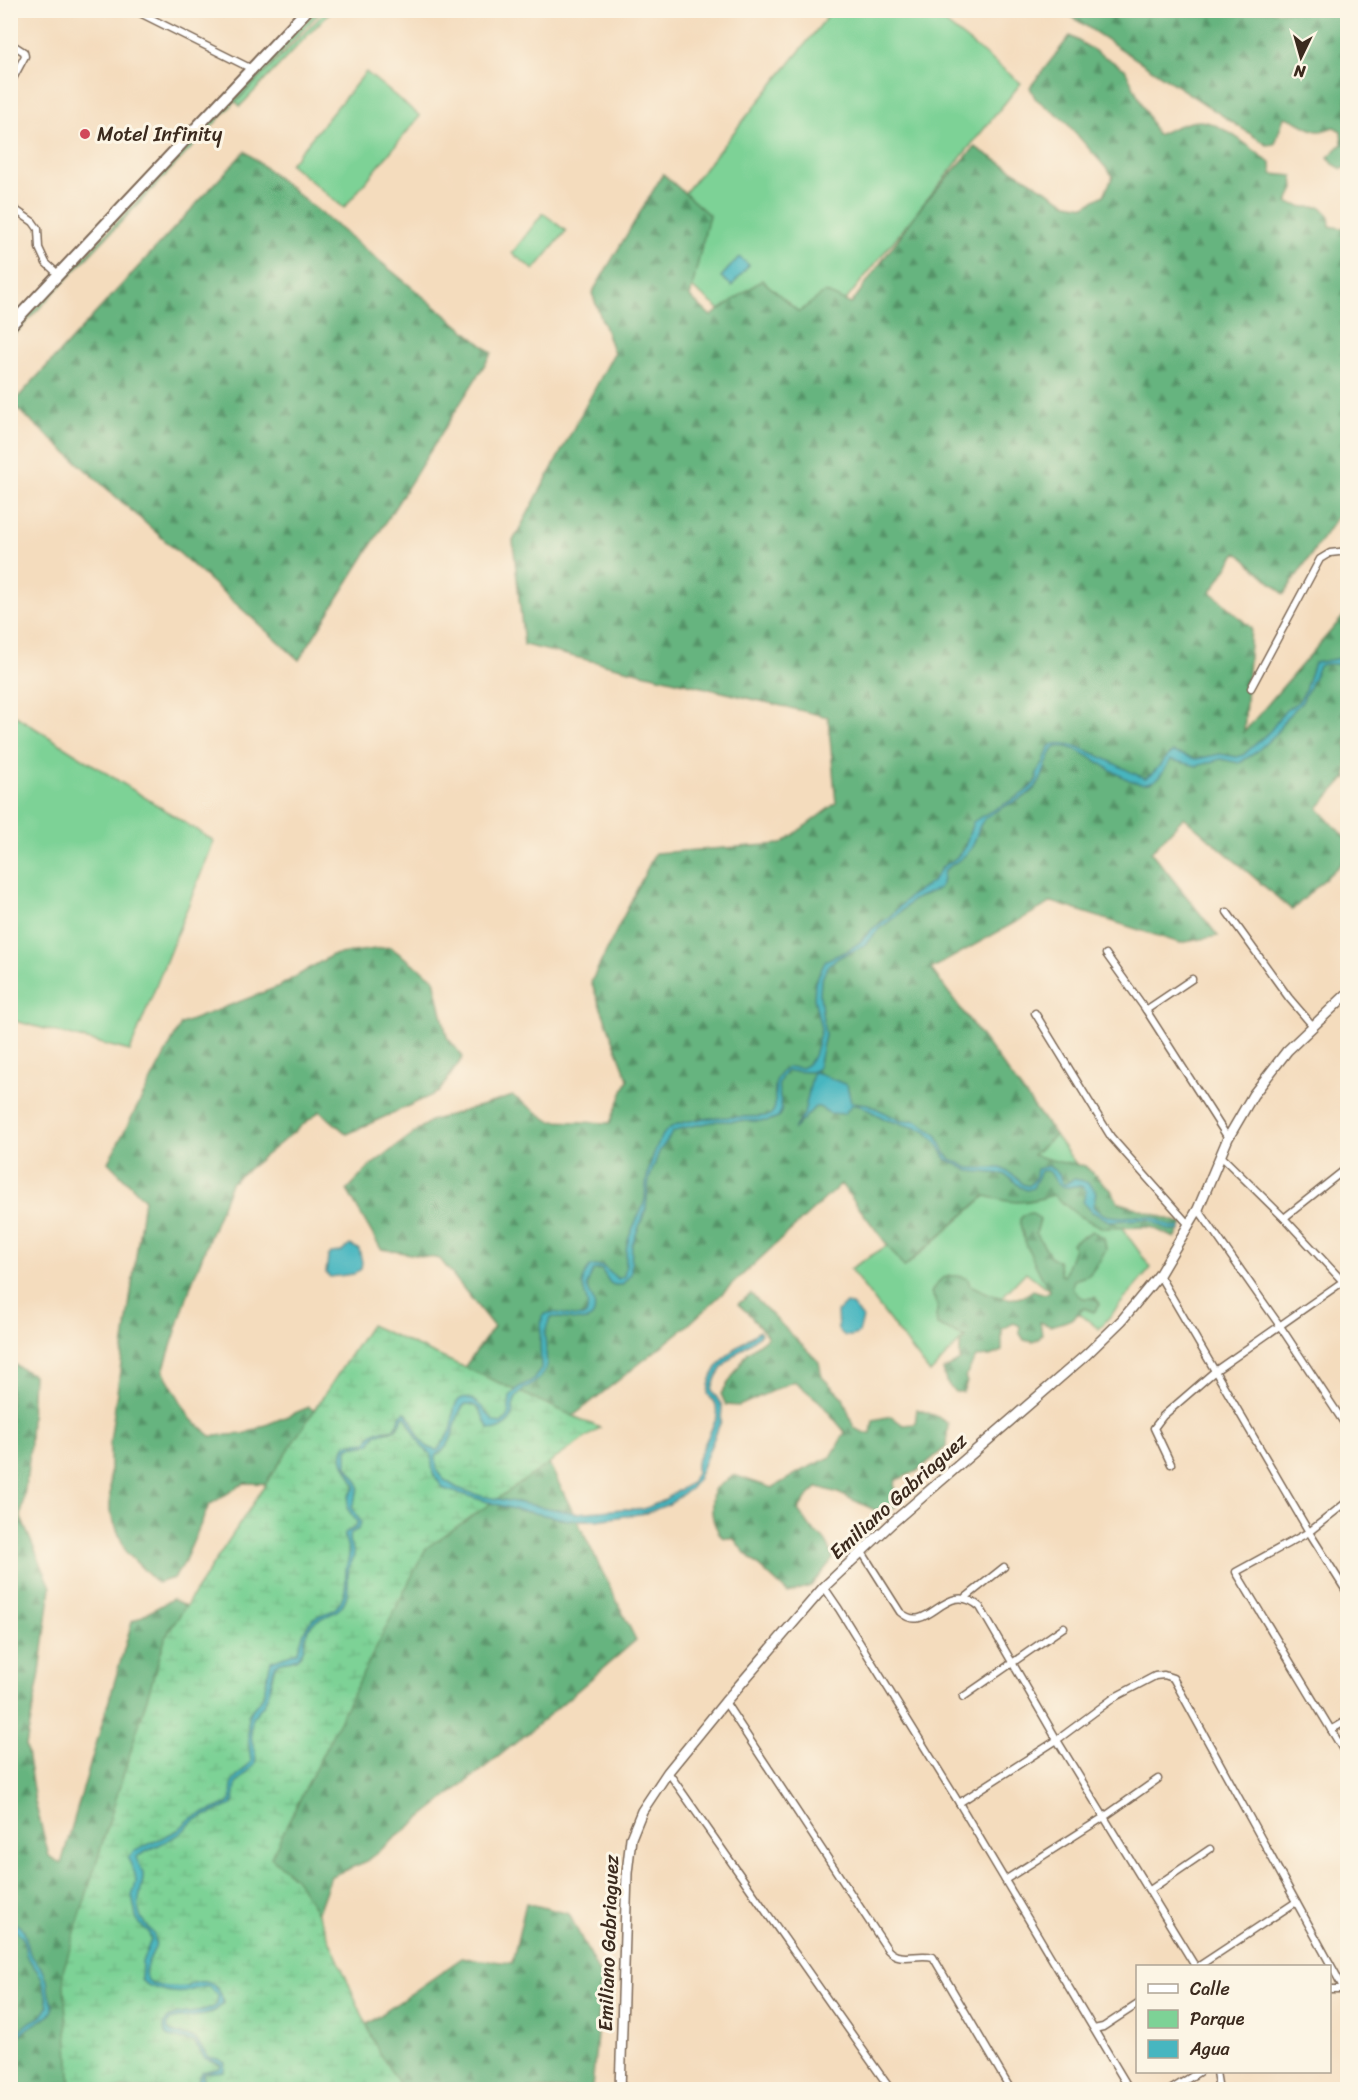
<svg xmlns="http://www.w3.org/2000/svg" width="1358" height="2100" viewBox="0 0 1358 2100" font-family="Sriracha,sans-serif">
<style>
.green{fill:#7dd296;stroke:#5c7e5a;stroke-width:1.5}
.forest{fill:url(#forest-firs);stroke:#506f4e;stroke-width:1.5}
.wetland{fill:url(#wetland-marsh);stroke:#5c7e5a;stroke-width:1.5}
.water{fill:#47b6c0;stroke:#41706f;stroke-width:1.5}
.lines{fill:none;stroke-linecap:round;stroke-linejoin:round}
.street-casing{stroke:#7c6856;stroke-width:9}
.secondary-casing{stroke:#7c6856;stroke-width:12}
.primary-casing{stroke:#7c6856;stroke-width:14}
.street{stroke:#fff;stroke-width:6}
.secondary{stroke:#fff;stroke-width:9}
.primary{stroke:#fff;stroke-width:10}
.poi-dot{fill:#d1495b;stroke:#fcf5e5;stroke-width:2}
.labels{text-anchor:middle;stroke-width:6;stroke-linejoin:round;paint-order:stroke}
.poi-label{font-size:20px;fill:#3b2a1e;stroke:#fcf5e5;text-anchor:start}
.street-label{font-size:20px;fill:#3b2a1e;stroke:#fcf5e5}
</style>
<defs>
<pattern id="forest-firs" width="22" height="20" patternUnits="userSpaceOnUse" patternTransform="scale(1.5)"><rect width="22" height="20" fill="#66b47f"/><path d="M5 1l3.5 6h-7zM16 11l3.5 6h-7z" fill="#559367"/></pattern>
<pattern id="wetland-marsh" width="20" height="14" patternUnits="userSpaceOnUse" patternTransform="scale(1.5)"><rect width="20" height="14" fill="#7dd296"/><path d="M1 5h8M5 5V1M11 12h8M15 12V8" fill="none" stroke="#6db481"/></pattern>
</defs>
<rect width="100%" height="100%" fill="#fcf5e5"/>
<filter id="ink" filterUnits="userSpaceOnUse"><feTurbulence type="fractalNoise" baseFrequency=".0167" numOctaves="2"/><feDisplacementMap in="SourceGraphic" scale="12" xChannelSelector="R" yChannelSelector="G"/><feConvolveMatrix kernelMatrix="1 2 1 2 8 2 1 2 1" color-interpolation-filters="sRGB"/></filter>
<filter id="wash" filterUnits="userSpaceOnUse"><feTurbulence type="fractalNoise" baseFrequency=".008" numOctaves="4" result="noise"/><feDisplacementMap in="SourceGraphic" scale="24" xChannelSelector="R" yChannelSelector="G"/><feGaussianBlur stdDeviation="1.35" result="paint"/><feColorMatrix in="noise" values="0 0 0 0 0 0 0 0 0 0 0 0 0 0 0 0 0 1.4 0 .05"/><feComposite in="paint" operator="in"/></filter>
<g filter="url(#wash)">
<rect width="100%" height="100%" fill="#f4dcbd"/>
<g class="green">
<path d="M327,10L331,11L245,101L240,106L236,102Z"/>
<path d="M316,11H321L11,338V334L158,179L256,72Z"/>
<path d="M832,11H930L1021,83L792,367L641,247Z"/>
<path d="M366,72L420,116L344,208L290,164Z"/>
<path d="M543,213L566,231L534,270L512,253Z"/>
<path d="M11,713L214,841L130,1051L11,1020Z"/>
<path d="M1055,1135L1151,1268L1099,1329L1026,1272L930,1373L850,1269L888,1245L905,1267Z"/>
</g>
<g class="forest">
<path d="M1063,11H1347V167L1342,169L1333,164L1328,157L1342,144L1341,131L1334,127C1330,128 1324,131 1320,131C1307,131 1298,119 1284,117L1275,144L1267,145Z"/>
<path d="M1070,36L1125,69L1157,135C1169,130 1185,121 1198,121C1219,120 1255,151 1271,164L1272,174L1293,176L1294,189L1287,203L1304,207H1321L1329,215L1330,226L1340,228L1347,227V498L1339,514L1284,594L1237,552L1211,592L1251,628L1244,732L1347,612V778L1346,777L1318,808L1347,840V858L1292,910L1184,817L1151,852L1218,936L1180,943L1052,902L931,969L1055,1135L1033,1155L1059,1162L1085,1166L1111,1190L1118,1202L1183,1224L1175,1238L1151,1227L1103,1228L1079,1216L1053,1195C1024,1204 1015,1204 985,1196L904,1267L841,1184L687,1326L539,1443L636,1640L528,1733L365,1862L331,1876L292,1984L309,2065L462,1958L512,1963L526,1903L569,1914L602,1979L592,2089H11L10,1362L33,1375L29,1460L21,1518L51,1587L40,1673L26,1745L35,1802L49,1856L61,1864L132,1622L172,1599L199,1613L281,1484L244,1483L209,1505L183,1565L174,1578L157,1583L126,1552L110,1512V1442L144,1199L108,1162L181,1024L280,986L332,955L390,947L434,979L447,1037L463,1057L439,1092L347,1134L320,1111L231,1183L191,1285L163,1371L191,1419L211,1436L244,1434L309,1407L344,1431L438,1403L494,1327L440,1259L381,1249L347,1190L369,1167L430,1121L513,1096L550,1121L610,1123L628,1079L591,982L655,853L781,844L836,803L828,717L524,645L513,541L614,353L592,293L663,174L709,215L690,297L711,316L762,280L799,312L825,292L851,304L924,203L975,147L1067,203L1085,206L1104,195L1113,176L1065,121L1035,98L1030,87Z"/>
<path d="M245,151L492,353L299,660L12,404Z"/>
<path d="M1032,1213L1040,1220L1036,1233L1050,1256L1058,1261L1061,1275L1064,1276L1074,1248L1072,1243L1092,1231L1104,1238L1106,1249L1099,1262L1089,1275L1074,1280L1072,1287C1078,1298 1083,1300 1095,1297L1100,1304L1094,1312L1084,1308C1072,1322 1065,1321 1050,1326L1040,1322L1042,1334L1039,1339L1033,1342L1024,1340L1019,1332L1020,1326L1014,1323L1002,1329V1351L990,1356L976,1357L965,1377L967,1382L963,1392H955L946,1382L943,1370L960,1361V1344L966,1338L937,1325L936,1315L938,1306L931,1293C939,1276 950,1272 968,1279L970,1285C990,1295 1014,1307 1033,1290L1045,1294L1050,1291C1041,1277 1019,1235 1020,1219L1025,1214Z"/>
<path d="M751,1294L819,1362L822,1377L843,1398L854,1428L865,1433H871L873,1420L891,1416L903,1425L915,1424L917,1409L936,1416L948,1424L946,1447L917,1471L896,1480L894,1487L901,1501L886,1515L838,1493L818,1487L806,1498L798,1510L814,1532L823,1537L830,1549L833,1559L811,1586L788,1593L745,1553L734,1539L722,1537C710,1521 711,1509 713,1490L734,1475L772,1488L803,1470L831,1457L845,1432L820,1402L794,1381L739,1406L726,1405L721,1394L748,1352L768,1337L750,1315L738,1304Z"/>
</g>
<path class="wetland" d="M370,1325L600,1428L426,1548L271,1857L296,1879L319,1916L379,2053L403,2089H71L63,1971L166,1636Z"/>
<g class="water">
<path d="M739,257L749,265L732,286L721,277Z"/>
<path d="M1347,657V664H1324L1319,666L1302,702L1286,718L1276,734L1255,753L1239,763L1221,759L1197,766L1171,760C1165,767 1162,777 1154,781C1129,796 1083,740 1057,747C1049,749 1044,776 1039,783C1026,802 1001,804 985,819C976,827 978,837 972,847C966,858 953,863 944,871L942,884L938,889L913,900L894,918L879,929L864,946L840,957L828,965L821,981L820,995L825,1035L818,1068L813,1071L847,1085L851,1102L868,1104L901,1121L913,1120L919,1122L938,1136L945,1153L951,1159L969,1168H1001L1018,1178L1022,1184L1029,1186L1035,1179L1037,1169L1048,1166L1059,1173L1062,1184H1065L1073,1179C1084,1180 1092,1183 1096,1193L1093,1206C1106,1224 1132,1213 1151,1217C1163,1219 1168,1229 1181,1227L1180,1231L1169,1230L1148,1219L1109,1221L1092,1212L1083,1202L1086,1191C1078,1179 1069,1192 1059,1185C1051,1179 1054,1168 1041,1171L1033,1188L1027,1190L1020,1187L1012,1179L1003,1174L969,1171L946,1159L936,1142L924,1130L887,1120L857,1104L852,1105L844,1114L829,1113L819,1107H815L793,1130L804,1114L813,1072L787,1071C767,1090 790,1103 778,1117L768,1121H717L683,1128L673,1132L659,1152L649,1180L646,1209L632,1245L631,1274L622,1285H614L610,1283L601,1269L593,1270L587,1285C588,1292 593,1297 594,1303C600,1333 562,1315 550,1317L545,1334L547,1366C541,1385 526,1383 517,1396C507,1411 522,1417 497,1430L489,1429C482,1419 483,1404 466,1404C452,1413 460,1442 436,1455L437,1471L443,1479L457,1488L481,1496L576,1513L623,1509H644L662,1501L691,1483L696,1472V1463L717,1417L716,1405L708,1394C709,1364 737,1347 759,1331L761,1334C742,1349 716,1365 712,1390L722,1406L721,1421L697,1480L691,1488L669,1504L646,1513L597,1520H568L509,1508L444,1489L433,1474L431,1454L422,1447L405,1416L403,1417C398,1433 390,1431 376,1434L370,1444L349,1447L347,1449V1466L358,1482L359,1488L352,1507L361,1522L359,1529L351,1533C346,1543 353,1545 354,1554C354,1559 351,1563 349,1568C347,1575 349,1583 348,1591C342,1621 320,1611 309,1628C303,1637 307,1651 297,1658C290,1662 282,1660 275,1665L268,1695L264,1704L252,1718L251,1735L256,1758L255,1764L236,1784L234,1800L232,1805L193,1821L180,1834L136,1857C137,1863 142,1867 143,1874C144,1888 135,1900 140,1915C144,1926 159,1933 155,1947C152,1956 139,1973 149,1981C156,1987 177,1988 186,1987C192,1986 188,1985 194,1983C210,1978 222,1988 223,2003C215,2016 195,2017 181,2018C178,2019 174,2018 171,2020C167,2023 168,2025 168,2029L171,2032L195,2038L208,2057L218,2059L225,2063L224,2071L206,2073L203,2075L205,2089H201L198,2081L202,2072L220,2068L221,2065L204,2058L194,2042L168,2037L165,2033C158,2004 202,2020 217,2004L218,1995L209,1987C200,1986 194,1990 186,1992C175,1994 147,1988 141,1980L142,1962L151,1940L148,1931L139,1924L136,1917L132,1895L136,1883L135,1874L128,1858L133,1852L178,1830L191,1818L227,1804L231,1799L232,1782L251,1762L248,1736V1715L263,1696L271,1661L297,1652C302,1642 302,1630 310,1622C323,1607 334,1621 344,1593C347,1585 345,1577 346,1569C346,1565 349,1560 349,1555C350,1547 343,1542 345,1533L356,1527L357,1522L347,1508L349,1496L355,1487C352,1472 335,1462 346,1444L367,1442C377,1424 378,1434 394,1429L398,1424L400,1416L405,1412L408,1414C416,1427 420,1450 438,1450C442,1443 448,1437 451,1430C454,1422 452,1414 455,1406C465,1383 488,1413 494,1422L501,1423L508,1417L510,1396L519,1387L533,1380L541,1369L540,1341L542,1316C556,1306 571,1321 586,1315C593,1297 572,1285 591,1266H602L618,1279L624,1276C627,1266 625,1255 627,1245C630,1230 639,1217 644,1203C646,1196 645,1191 646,1185C647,1171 657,1139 667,1130C677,1121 699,1120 711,1118C722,1116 765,1118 770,1115C783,1105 764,1084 787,1067L801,1068L807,1065L814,1056L821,1029L814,998L815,982L826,960L847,951L860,942L871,930L889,917L910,896L932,882L942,867L956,858L964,849L973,822C993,807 1022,800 1037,780V773L1043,764L1049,746C1071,734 1121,770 1145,778C1158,773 1161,759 1173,752L1196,759L1220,754L1237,757L1243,755L1270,731L1285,711L1298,702L1303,695L1314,663Z"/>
<path d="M350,1245L359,1249L362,1262L361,1269L354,1274L330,1277L326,1273L328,1257L331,1253L341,1252Z"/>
<path d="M845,1304L852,1305L863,1318L859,1333L852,1336H845L838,1330L837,1312Z"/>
<path d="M10,1919L24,1930L30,1954L43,1970L47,1979L49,1995L53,2004V2010L49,2016L28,2028L11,2043V2039L28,2023L42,2016L48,2006L42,1978L26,1955L23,1938L11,1926Z"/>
</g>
</g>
<g filter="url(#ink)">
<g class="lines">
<defs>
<g id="street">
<path d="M134,10L252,69"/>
<path d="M10,43L24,52L25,56L10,84"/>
<path d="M10,206L33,222L38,229L39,248L46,263L59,275"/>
<path d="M1251,688L1320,559L1330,553L1348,551"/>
<path d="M1227,912L1289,998L1313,1026"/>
<path d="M1106,954L1146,1010L1228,1138"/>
<path d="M1146,1010L1192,979"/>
<path d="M1035,1013L1111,1137L1189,1225"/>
<path d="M1221,1156L1284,1218L1348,1287"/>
<path d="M1198,1209L1280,1326L1348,1429"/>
<path d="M1284,1218L1348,1167"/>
<path d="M1159,1275L1309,1532L1348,1594"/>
<path d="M1171,1464L1154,1428L1163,1416L1215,1371L1348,1278"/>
<path d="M1348,1501L1309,1532L1236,1572L1348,1758"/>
<path d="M862,1552L900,1612C929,1638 945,1577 980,1607L1057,1740L1195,1966"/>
<path d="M824,1587L839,1609L959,1803L1130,2090"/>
<path d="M965,1598L1004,1567"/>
<path d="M963,1697L1064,1627"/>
<path d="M725,1702L888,1950C900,1963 917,1953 933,1957L1011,2090"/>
<path d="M1331,1730L1348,1720"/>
<path d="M668,1772L891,2090"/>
<path d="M959,1803L1057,1740L1115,1697L1155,1676L1164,1675L1173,1678L1344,1989"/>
<path d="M1005,1880L1104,1817L1158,1779"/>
<path d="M1150,1890L1210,1849"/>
<path d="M1199,1966L1296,1902"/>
<path d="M1330,1989H1344L1348,1995"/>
<path d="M1094,2029L1103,2027L1138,2004"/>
<path d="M1216,2072L1219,2090"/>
<path d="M1170,2090L1199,2072"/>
</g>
<path id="secondary" d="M620,2090L627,1873L631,1838L642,1811L668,1772L725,1702L824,1587L892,1523L1087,1354L1122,1320L1159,1275L1198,1209L1228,1138L1253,1095L1287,1051L1348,993"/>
<path id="primary" d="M10,326L307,10"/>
</defs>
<use href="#street" class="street-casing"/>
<use href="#secondary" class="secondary-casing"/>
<use href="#primary" class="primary-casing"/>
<use href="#street" class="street"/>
<use href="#secondary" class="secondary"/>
<use href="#primary" class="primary"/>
</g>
</g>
<circle class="poi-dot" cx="85" cy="134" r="6"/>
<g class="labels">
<g class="poi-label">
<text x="97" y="141">Motel Infinity</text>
</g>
<g class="street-label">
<text transform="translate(898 1496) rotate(-42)" y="7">Emiliano Gabriaguez</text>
<text transform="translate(608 1943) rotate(-88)" y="7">Emiliano Gabriaguez</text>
</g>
</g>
<rect width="1358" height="2100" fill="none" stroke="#fcf5e5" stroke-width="36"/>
<rect x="1136" y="1965" width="195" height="108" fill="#fcf5e5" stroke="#afa495" stroke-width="1.5"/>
<rect x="1148" y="1984" width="30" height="9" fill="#ffffff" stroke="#afa495" stroke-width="1.5"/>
<text x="1190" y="1995" font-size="18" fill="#3b2a1e">Calle</text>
<rect x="1148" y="2010" width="30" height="18" fill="#7dd296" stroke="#afa495" stroke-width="1.5"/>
<text x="1190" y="2025" font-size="18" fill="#3b2a1e">Parque</text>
<rect x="1148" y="2040" width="30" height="18" fill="#47b6c0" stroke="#afa495" stroke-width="1.5"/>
<text x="1190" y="2055" font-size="18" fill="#3b2a1e">Agua</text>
<g transform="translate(1301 57) rotate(185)" stroke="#fcf5e5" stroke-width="4.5" paint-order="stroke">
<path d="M0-4.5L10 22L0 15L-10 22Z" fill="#3b2a1e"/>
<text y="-9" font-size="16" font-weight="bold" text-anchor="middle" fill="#3b2a1e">N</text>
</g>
</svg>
